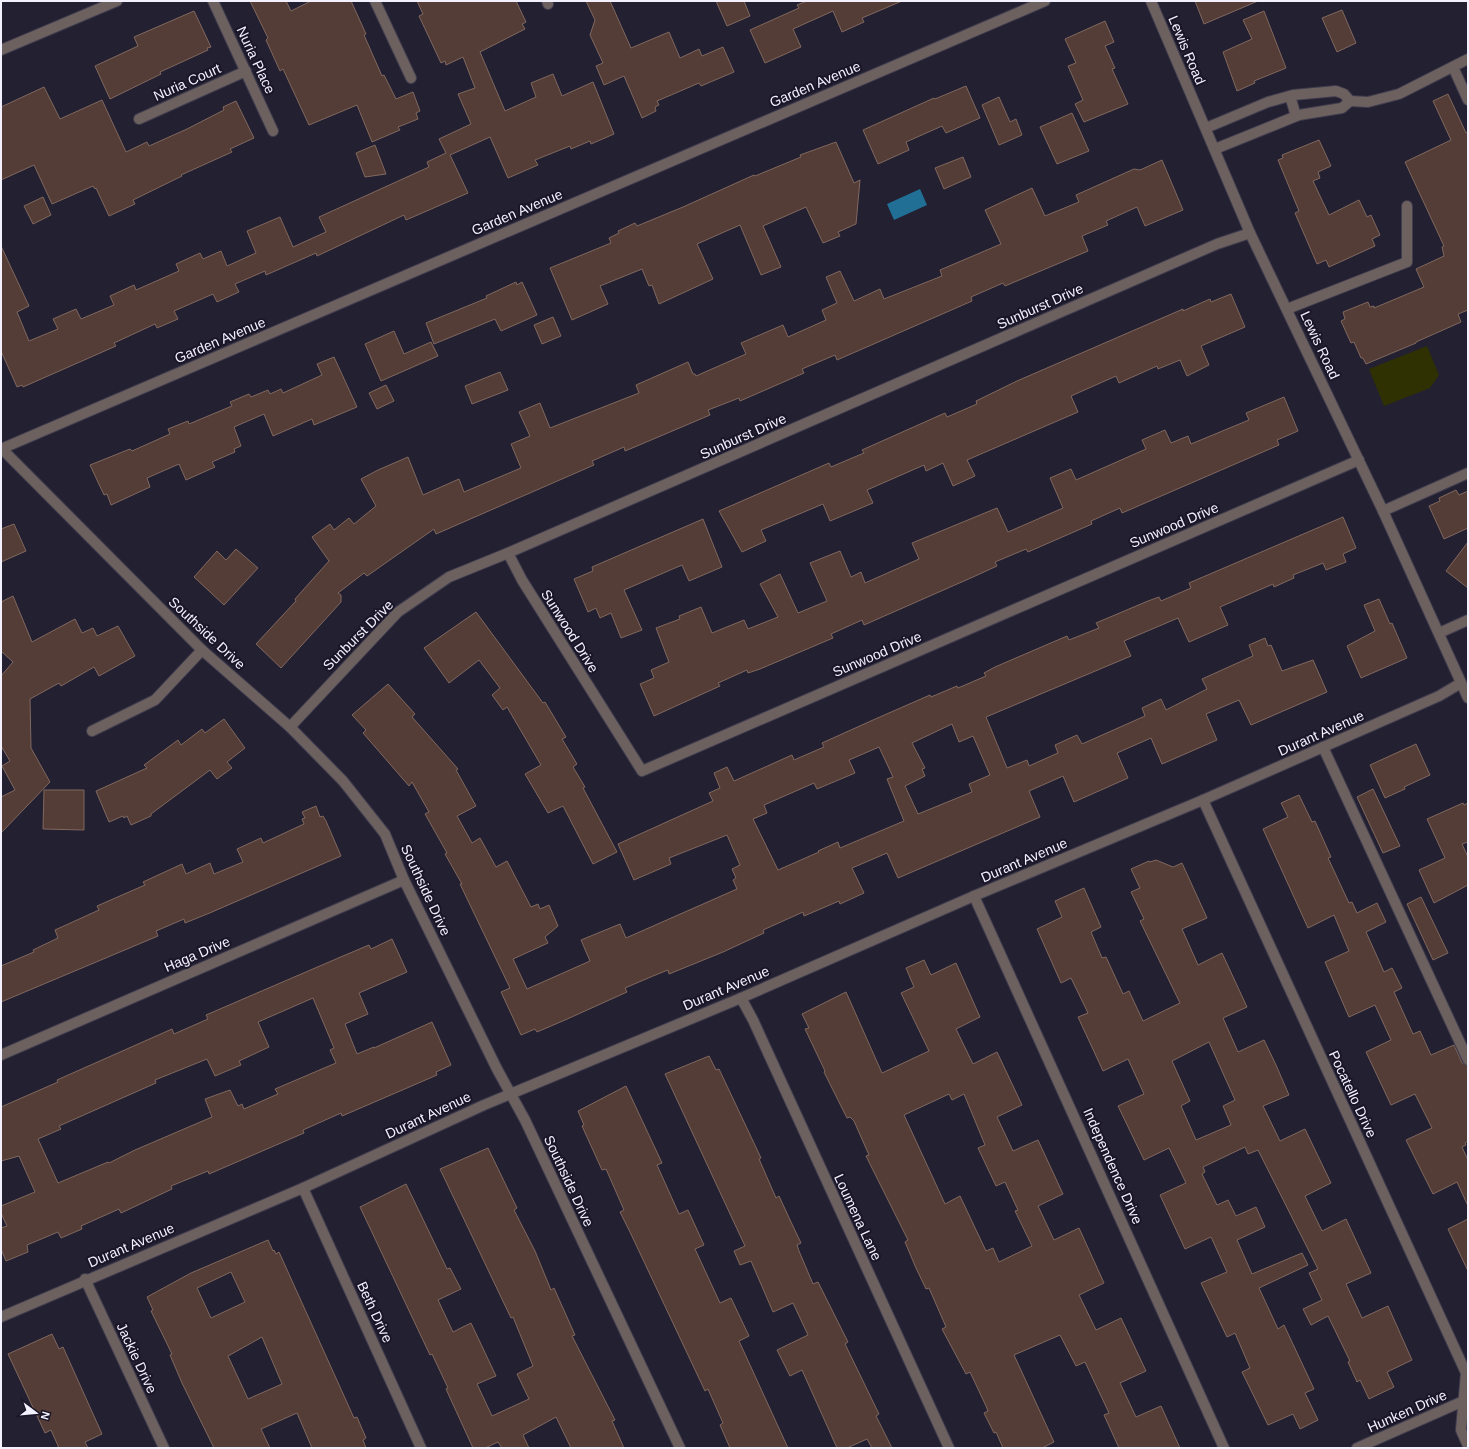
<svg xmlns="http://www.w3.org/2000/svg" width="1469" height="1449" viewBox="0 0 1469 1449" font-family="Arial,sans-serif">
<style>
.green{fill:#2f3102}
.water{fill:#226f96}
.building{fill:#543d36;stroke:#80685f;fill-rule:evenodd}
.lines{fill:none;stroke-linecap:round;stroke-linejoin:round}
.service-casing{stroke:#403d4f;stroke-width:12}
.minor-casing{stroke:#403d4f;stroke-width:12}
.tertiary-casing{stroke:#403d4f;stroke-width:12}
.service{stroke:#6d615f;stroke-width:10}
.minor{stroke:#6d615f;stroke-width:10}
.tertiary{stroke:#6d615f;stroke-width:10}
.labels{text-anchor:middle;stroke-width:4;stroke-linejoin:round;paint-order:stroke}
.street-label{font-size:14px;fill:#f3f1fe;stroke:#1a1628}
</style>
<rect width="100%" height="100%" fill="#232032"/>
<path class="green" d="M1427,346L1439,375L1430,388L1384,406L1369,369Z"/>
<path class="water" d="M920,189L927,205L894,220L887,204Z"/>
<g class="building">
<path d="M250,1H286L291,11L311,1H351L366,34L364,35L382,76L384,75L396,99L413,92L420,111L416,113L418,119L398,127L400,130L372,142L357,105L309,125L283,69L280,71L266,40L268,38Z"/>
<path d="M417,1H516L526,22L522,24L525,29L480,52L505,111L536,97L531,83L553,74L562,96L593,82L614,134L591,144L590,141L571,149L570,146L535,160L538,165L508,178L490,137L450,155L468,193L406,220L404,215L317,256L316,253L266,275L265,271L235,284L239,292L217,302L213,294L174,311L178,319L157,328L155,324L114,343L116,346L23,387L22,385L17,387L1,351V246L29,306L17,312L29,341L58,329L53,319L76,309L81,319L114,305L110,296L134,285L136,290L179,271L176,264L200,253L203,259L221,251L227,266L256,253L247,231L280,217L293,247L326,232L319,217L429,167L427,162L446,153L439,139L471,124L458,94L475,88L463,57L446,65L445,61L441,63L419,16L423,14Z"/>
<path d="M586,1H610L631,48L669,32L680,58L699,49L702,56L723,47L734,72L701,86L699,83L657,101L659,105L655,107L656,111L642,118L624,76L604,85L596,66L603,63L590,35L595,20Z"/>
<path d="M716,1H744L750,16L727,26Z"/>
<path d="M807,1H902L862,18L864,22L842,32L833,11L793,29L801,47L765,63L750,30L799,8L797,5Z"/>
<path d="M1195,1H1258L1204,24Z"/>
<path d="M1342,10L1356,43L1337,52L1322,18Z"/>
<path d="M194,11L211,47L207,48L208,50L160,72L161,74L110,99L95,66L138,46L134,37Z"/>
<path d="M1264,11L1286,68L1254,81L1255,83L1237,91L1223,52L1252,39L1243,20Z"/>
<path d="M1105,21L1114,42L1105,46L1115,68L1112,69L1128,104L1084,122L1075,104L1083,100L1068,66L1076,63L1065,39Z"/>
<path d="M966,86L980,118L946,133L942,126L906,142L909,150L878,164L863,130L934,98L935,99Z"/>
<path d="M44,87L60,119L102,100L126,152L147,142L149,146L187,129L224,110L223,107L236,101L254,138L230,149L232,152L181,175L182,176L133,200L135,204L109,216L96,188L95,189L93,186L52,204L34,165L1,180V107Z"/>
<path d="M1448,94L1466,133L1468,132V310L1458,314L1461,322L1416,342V343L1366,364L1363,358H1361L1354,342L1351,343L1341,321L1345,319L1343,312L1368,302L1370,307L1374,306V308L1424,287L1416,269L1444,256L1442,247L1444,246L1405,162L1451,140L1433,101Z"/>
<path d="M999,97L1010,122L1016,119L1022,135L999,145L982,105Z"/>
<path d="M1072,113L1089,151L1057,164L1040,127Z"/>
<path d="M1319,140L1331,166L1318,172L1320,178L1313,181L1329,215L1359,200L1367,217L1371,215L1380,235L1372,239L1375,246L1329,267L1326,260L1317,264L1295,213L1299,211L1278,160L1283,158L1282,155Z"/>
<path d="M836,142L854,183L860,180L856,224L838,232L840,236L823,243L806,207L763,226L781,267L761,275L740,225L697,244L713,279L659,304L652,285L649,286L642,269L600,286L608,304L572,320L550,268L611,243L609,238L619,233L618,231L635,223L637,226L683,207L754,175L755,176L801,157L800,155Z"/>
<path d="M375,145L386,174L365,177L356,153Z"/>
<path d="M963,157L971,177L944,189L935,168Z"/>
<path d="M1162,160L1183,210L1145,226L1137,207L1106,221L1108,225L1082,236L1088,251L1005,286L1003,283L971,297L972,301L837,360L835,355L802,369L804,373L740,401L739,398L708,410L710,415L637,446L625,451L624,447L592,461L594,465L436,534L434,529L367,576L364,573L338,593L341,595V602L281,668L256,644L296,601L295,599L329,561L312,537L330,524L334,530L349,518L354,524L376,506L361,479L378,470L408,457L423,495L459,479L464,492L521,468L511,444L530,436L519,412L540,403L550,428L639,393L636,385L688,362L693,374H695L696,376L746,354L741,343L783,325L788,337L826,320L822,310L837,303L826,277L840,271L854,301L880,289L884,299L942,276L940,270L1001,244L985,210L1032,188L1045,216L1079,202L1076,195L1134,169L1140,170Z"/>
<path d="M43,197L51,215L33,224L24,206Z"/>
<path d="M516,282L517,285L522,282L537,315L501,331L495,319L434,344L426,323L487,298L486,296Z"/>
<path d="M1231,294L1245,327L1201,346L1209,365L1187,376L1180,360L1158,369L1157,366L1119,383L1116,376L1071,396L1078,412L967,460L975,476L953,486L943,463L926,471L924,465L867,490L873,503L830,521L823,504L761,530L766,541L742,552L719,511L829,463L831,467L864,453L862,450L945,413L947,417L977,404L976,401L1017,381L1183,309V311L1210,299L1211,302Z"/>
<path d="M553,317L561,336L542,344L534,325Z"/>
<path d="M394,331L404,354L431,342L438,356L381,381L365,344Z"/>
<path d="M334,357L357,407L314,425L312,419L273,436L264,414L234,427L241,446L234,449L235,452L212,462L215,467L186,480L179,464L147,478L150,487L111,505L107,494L104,495L90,465L130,449L132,451L170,434L168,429L188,421L189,424L232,406L230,402L249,394L251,397L268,390L270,394L281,389L283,393L322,375L317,364Z"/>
<path d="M500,372L508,390L472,404L465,386Z"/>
<path d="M386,385L394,401L377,409L369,393Z"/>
<path d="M1284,397L1298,431L1277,440L1279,445L1122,513L1120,508L1091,521L1092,524L1028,552L1026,549L995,562L997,566L973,577L864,625L862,620L831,634L833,638L760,669L748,673L747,670L718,683L720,686L654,716L640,684L654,678L651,670L669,662L656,628L680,619L679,616L701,607L712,633L744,620L748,629L778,617L760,584L780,574L798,613L827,601L810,563L840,551L851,577L861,572L865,583L919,559L912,543L997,508L1008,532L1063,508L1050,478L1071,469L1076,480L1146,449L1142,440L1165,430L1171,443L1188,436L1191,444L1249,420L1246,413Z"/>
<path d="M1456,490L1459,495L1468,491V528L1444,539L1429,506L1440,501L1439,498Z"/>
<path d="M1343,517L1356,548L1343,554L1346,562L1326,570L1323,563L1293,575L1294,578L1274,587L1273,584L1220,607L1228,625L1189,642L1178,618L1124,641L1131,656L986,717L1007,768L1027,760L1029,766L1058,753L1055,745L1077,735L1082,744L1145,716L1142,708L1161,699L1166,710L1207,689L1202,679L1253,656L1249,645L1265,638L1268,646L1271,645L1282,671L1313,660L1327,692L1251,725L1239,700L1206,714L1217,740L1162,764L1151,738L1117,753L1128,778L1074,802L1063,776L1029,791L1040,817L898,878L887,853L852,868L864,893L840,904L839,901L804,916L803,912L763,930L764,933L723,952L669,974L668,970L653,976L625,988L627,992L565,1020L537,1032L535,1029L521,1035L501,992L510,988L460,884H462L445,854L447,853L425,814L429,812L412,782L409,786L363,733L366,730L352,715L388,684L415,714L412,717L458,769L456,770L476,806L457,816L472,843L480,838L496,867L507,861L531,907L538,904L540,909L549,905L558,926L545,937L548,943L513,959L527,989L590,961L581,940L620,924L626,938L737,889L733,880L736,878L732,869L740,865L727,835L669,858L671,864L634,880L618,844L713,801L709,793L720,788L714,773L727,767L734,781L792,755L794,760L824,747L822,743L873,720L930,695L931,697L957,686L958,688L986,676L984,673L995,667L1067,636L1069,640L1099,628L1096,623L1148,601L1159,597L1161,601L1191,588L1189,583ZM952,724L959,742L973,736L990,775L969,784L972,792L918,814L905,786L925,776L922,769L925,768L912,743ZM879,747L893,777L887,779L904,821L840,848L838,842L818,851L819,852L778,870L753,819L767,813L764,805L814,783L817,789L855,773L849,760Z"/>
<path d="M703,519L722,567L689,581L682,565L624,590L642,630L621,638L611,613L600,618L596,608L588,612L574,579L593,571L592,567Z"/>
<path d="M14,524L26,551L1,562V529Z"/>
<path d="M1468,542V588L1446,571Z"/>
<path d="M236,549L258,568L224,605L194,577L217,551L226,560Z"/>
<path d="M13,596L32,642L75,619L82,633L93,628L97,636L118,626L135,656L99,676L94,667L61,686L59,683L30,699L31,748L50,782L1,833V797L15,790L2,766L10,761L1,746V676L13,662L1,651V602Z"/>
<path d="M1379,599L1390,624L1392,623L1407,658L1361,678L1347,646L1375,631L1364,605Z"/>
<path d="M476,612L543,703L545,702L566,737L562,739L577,764L573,767L585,787L583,788L617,852L593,864L563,806L548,813L525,774L541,765L507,707L503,710L492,695L500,688L479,660L449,683L424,648Z"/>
<path d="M224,719L245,748L227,762L232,768L217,779L210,770L151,814V816L131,825L127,816L124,818L123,816L109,822L96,791L147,768L144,765L178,740L181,745L202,729L205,733Z"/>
<path d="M1416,744L1430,775L1404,787L1405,789L1385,798L1370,765Z"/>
<path d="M1373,789L1400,846L1383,853L1357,797Z"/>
<path d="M44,790H84V830L43,829Z"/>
<path d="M1299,795L1312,822L1315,821L1331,857L1328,858L1349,903L1352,902L1357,913L1377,903L1386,922L1366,932L1384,972L1392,968L1402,988L1394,992L1413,1034L1420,1031L1431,1055L1454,1045L1462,1063L1468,1066V1141L1465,1143L1466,1145L1462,1147L1468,1160V1206L1457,1182L1433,1194L1406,1140L1432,1128L1415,1094L1391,1105L1366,1052L1391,1040L1375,1005L1349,1017L1325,962L1349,951L1334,915L1308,928L1263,829L1288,817L1281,803Z"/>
<path d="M1463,803L1464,805L1468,803V842L1462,844L1468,857V885L1434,903L1419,870L1445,858L1427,819Z"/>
<path d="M316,806L320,817L323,816L326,821L341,856L212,912L185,923L184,919L156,931L158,936L1,1002V966L34,952L33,950L58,938L55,930L99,910L97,906L145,885L143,882L182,864L186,874L210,863L214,874L243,862L237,849L261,838L263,843L304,824L302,819L305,818L302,812Z"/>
<path d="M1156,860L1173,867L1182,863L1207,918L1182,929L1198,965L1222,953L1247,1007L1223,1018L1238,1052L1264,1040L1276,1065L1289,1095L1263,1106L1280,1141L1305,1129L1331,1183L1305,1196L1322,1231L1346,1219L1371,1273L1346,1284L1362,1318L1388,1306L1412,1360L1387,1372L1394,1387L1369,1399L1360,1380L1357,1382L1348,1362L1350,1361L1328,1316L1311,1325L1303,1309L1322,1300L1309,1273L1318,1269L1258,1150L1248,1154L1245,1147L1203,1167L1205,1172L1202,1174L1217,1205L1228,1200L1236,1216L1256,1207L1265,1227L1237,1240L1252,1274L1302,1253L1308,1265L1259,1288L1278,1329L1284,1325L1314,1389L1305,1393L1318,1420L1300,1429L1293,1414L1268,1425L1242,1372L1250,1368L1235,1333L1227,1337L1201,1283L1227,1272L1211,1237L1185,1249L1160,1195L1186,1183L1169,1148L1144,1160L1118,1106L1144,1094L1128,1059L1103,1071L1078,1017L1088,1013L1071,978L1061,983L1037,929L1062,917L1055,901L1084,888L1101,927L1091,932L1102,958L1106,957L1123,994L1129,991L1143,1021L1180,1003L1140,921L1144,919L1131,892L1140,888L1131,869L1149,861L1150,862ZM1209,1042L1235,1100L1223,1106L1231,1125L1196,1140L1181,1106L1190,1101L1172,1061Z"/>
<path d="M1421,897L1448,953L1433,960L1407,904Z"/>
<path d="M392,939L407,972L359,993L368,1014L345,1024L357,1054L374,1047V1048L432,1022L451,1065L436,1072L437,1075L407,1088L342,1116L341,1113L303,1130L304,1133L209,1174L208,1171L171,1186L172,1189L121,1213L119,1209L81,1226L82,1229L61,1238L58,1232L27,1245L28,1252L6,1261L1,1249V1228L7,1226L1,1213V1206L35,1192L19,1156L1,1161V1107L58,1082L57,1080L84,1068L172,1029L174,1034L208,1019L206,1015L343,956L369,945L371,949ZM313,998L334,1048L330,1050L336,1063L275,1089L278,1094L244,1109L242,1104L238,1106L230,1090L205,1099L212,1117L135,1150L109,1163L108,1162L58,1183L38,1139L61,1129L59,1126L156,1083L155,1080L207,1059L215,1076L241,1065L239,1061L269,1047L258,1022Z"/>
<path d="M924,960L931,975L956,963L980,1017L956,1029L973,1064L997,1052L1022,1105L997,1117L1013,1151L1038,1140L1063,1194L1038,1206L1054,1240L1079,1228L1104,1283L1079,1295L1096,1330L1121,1318L1146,1371L1120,1383L1136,1417L1161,1406L1180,1448H1119L1104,1415L1109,1413L1085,1362L1076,1366L1060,1335L1014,1355L1054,1442L1042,1448H1003L996,1432L994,1433L984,1413L988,1411L986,1406L970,1372L966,1374L942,1329L946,1327L929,1288L926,1289L916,1268L905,1242L908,1240L866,1156L869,1155L854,1121L850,1117L847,1118L824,1072L825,1071L805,1029L809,1028L802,1014L846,992L882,1073L929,1051L901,993L914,987L906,968ZM949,1094L952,1100L964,1094L985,1145L978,1148L996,1186L1005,1182L1018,1210L1015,1211L1032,1246L999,1262L993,1248L986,1251L960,1196L945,1204L904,1115Z"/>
<path d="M709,1056L716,1070L719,1069L761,1158L759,1159L776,1198L779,1196L791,1222L801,1243L797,1245L799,1251L813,1284L818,1282L848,1342L845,1344L879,1414L876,1416L892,1448H872L867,1439L847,1448H837L802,1370L790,1376L777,1350L808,1335L793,1303L773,1312L751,1261L740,1265L734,1251L745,1246L665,1074Z"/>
<path d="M626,1086L662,1163L657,1165L679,1214L688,1210L704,1245L695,1249L720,1303L731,1298L749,1336L739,1341L788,1448H730L720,1425L723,1423L708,1389L705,1391L630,1232L620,1212L624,1210L606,1169L602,1170L582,1126L584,1125L578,1111Z"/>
<path d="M488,1148L517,1208L514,1210L535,1251L551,1290L554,1288L575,1335L572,1336L615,1420L612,1421L624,1448H571L556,1417L523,1435L529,1448H502L498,1442L485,1448H473L446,1389L448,1388L432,1354L430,1355L360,1207L406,1184L447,1269L450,1268L461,1289L438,1300L453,1332L471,1323L496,1376L477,1384L492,1416L529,1399L517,1374L533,1366L513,1317L511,1318L440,1169Z"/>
<path d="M1468,1219V1271L1448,1229Z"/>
<path d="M268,1240L273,1251L274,1250L276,1254L279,1252L354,1418L357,1417L366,1438L363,1440L366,1448H312L297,1413L261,1429L270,1448H214L182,1383L170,1355L172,1354L151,1311L153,1310L147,1297L191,1273ZM231,1272L245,1302L211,1318L197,1288ZM262,1337L282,1384L248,1399L228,1356Z"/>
<path d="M52,1334L59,1349L63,1347L102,1434L85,1442L88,1448H59L51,1430L45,1433L8,1354Z"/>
</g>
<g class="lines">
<defs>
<g id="service">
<path d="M213,1L273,131"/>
<path d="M375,1L411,78"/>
<path d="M547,1L548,4"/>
<path d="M1453,67L1468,100"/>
<path d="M1290,96L1296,116"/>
<path d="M1350,101L1368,102L1399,94L1468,59"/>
<path d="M139,119L246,71"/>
<path d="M1206,128L1268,102L1293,95L1336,91L1344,94L1350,101L1342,108L1299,115L1215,149"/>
<path d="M1287,309L1407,262V206"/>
<path d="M1383,511L1468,473"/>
<path d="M1439,633L1468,620"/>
<path d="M1323,747L1468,1060"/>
</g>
<g id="minor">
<path d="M1,50L117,1"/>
<path d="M1,448L202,650L290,727L343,781L385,834L404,880L497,1069L525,1120L680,1448"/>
<path d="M1,449L1045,1"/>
<path d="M508,553L522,580L642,771L1359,460"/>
<path d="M290,727L398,612L449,577L508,553L1217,244L1250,233"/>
<path d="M92,731L155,700L202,650"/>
<path d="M1203,800L1466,1373L1461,1430L1468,1446"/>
<path d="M974,896L1224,1448"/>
<path d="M741,998L753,1020L949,1448"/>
<path d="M1,1055L404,880"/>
<path d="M303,1188L421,1448"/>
<path d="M85,1279L164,1448"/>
<path d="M1,1317L303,1188L484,1105L741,998L974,896L1203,800L1439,696L1461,683"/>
<path d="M1357,1448L1468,1399"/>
</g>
<path id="tertiary" d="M1151,1L1250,233L1383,511L1468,698"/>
</defs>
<use href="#service" class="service-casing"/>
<use href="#minor" class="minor-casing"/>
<use href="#tertiary" class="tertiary-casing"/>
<use href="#service" class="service"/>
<use href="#minor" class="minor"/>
<use href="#tertiary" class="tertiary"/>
</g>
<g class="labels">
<g class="street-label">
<text transform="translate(1187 50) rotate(67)" y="5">Lewis Road</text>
<text transform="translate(256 60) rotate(65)" y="5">Nuria Place</text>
<text transform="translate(187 82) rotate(-24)" y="5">Nuria Court</text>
<text transform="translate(815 84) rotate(-23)" y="5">Garden Avenue</text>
<text transform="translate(517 212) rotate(-23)" y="5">Garden Avenue</text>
<text transform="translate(1040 306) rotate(-24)" y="5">Sunburst Drive</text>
<text transform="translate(220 340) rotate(-23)" y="5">Garden Avenue</text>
<text transform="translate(1320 345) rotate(65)" y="5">Lewis Road</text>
<text transform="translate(743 436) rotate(-24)" y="5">Sunburst Drive</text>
<text transform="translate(1174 525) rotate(-23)" y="5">Sunwood Drive</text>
<text transform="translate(570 631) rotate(58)" y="5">Sunwood Drive</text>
<text transform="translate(207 633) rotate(43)" y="5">Southside Drive</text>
<text transform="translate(358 635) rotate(-45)" y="5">Sunburst Drive</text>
<text transform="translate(877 654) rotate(-23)" y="5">Sunwood Drive</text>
<text transform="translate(1321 733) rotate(-24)" y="5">Durant Avenue</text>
<text transform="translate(1024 860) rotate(-23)" y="5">Durant Avenue</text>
<text transform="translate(426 890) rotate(65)" y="5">Southside Drive</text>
<text transform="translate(197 954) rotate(-23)" y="5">Haga Drive</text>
<text transform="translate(726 988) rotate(-23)" y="5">Durant Avenue</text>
<text transform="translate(1353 1094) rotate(65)" y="5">Pocatello Drive</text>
<text transform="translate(428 1115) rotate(-25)" y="5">Durant Avenue</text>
<text transform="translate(1113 1166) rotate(66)" y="5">Independence Drive</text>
<text transform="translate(569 1181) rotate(65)" y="5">Southside Drive</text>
<text transform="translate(858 1217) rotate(65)" y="5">Loumena Lane</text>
<text transform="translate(131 1245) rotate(-23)" y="5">Durant Avenue</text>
<text transform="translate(375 1312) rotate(65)" y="5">Beth Drive</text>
<text transform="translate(137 1358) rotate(65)" y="5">Jackie Drive</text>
<text transform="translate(1407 1411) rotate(-24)" y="5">Hunken Drive</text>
</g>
</g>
<rect width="1469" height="1449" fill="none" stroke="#f3f1fe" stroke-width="4"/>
<g transform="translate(36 1413) rotate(106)" stroke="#1a1628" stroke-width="3" paint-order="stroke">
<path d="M0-3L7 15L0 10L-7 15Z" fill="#f3f1fe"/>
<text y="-6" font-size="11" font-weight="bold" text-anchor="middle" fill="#f3f1fe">N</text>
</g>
</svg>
